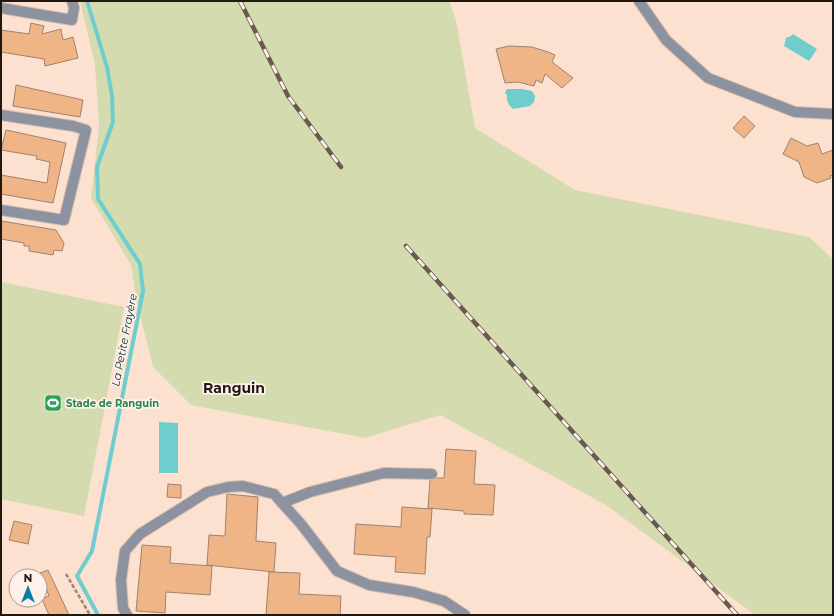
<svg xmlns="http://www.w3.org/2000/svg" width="834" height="616" viewBox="0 0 834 616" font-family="Montserrat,sans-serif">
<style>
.green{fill:#d4dcaf}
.water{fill:#6dcecd}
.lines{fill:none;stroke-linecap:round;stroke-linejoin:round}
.stream{stroke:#6dcecd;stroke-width:4}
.building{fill:#f0b587;stroke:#9f826d}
.minor-casing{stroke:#d5bdad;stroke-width:12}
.path{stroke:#9a8679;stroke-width:2.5;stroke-dasharray:4 2;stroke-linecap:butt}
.minor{stroke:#8c92a0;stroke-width:10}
.rail-casing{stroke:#69594e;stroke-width:4.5}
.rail{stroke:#fff1e9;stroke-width:3;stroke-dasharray:9;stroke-linecap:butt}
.labels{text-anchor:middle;stroke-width:3.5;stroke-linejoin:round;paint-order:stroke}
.leisure-label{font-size:10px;font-weight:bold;fill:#27864d;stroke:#fff1e9;text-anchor:start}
.water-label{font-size:11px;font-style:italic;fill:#003131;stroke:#fff1e9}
.district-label{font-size:14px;font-weight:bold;fill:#231810;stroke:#fff1e9}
</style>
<rect width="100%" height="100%" fill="#fce1d0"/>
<g class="green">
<path d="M80,1H449L456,20L475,128L575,190L809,237L833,259V615H755L606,505L440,415L365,438L191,405L153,367L137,303L131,265L91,198L99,126L95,65Z"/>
<path d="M1,282L124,307L84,516L1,499Z"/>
</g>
<g class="water">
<path d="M793,34L817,49L809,61L784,46L786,38L791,36Z"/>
<path d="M507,89H522L532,91L535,96L534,102L530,106L513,109C509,105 506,102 507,95L505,93Z"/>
<path d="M159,422L178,423V473H159Z"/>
</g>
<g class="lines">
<path class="stream" d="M87,1L107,67L112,96L113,122L97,167L98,199L140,264L143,291L92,551L77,576L98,615"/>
</g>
<g class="building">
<path d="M31,23L44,26L42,34L61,29L63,40L73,37L78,58L45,66L44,59L1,52V30L29,34Z"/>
<path d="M509,46L532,47L548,52L555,55L552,62L573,78L562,88L545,74L542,83L536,80L534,86L518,82L505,83L496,49Z"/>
<path d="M16,85L83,100L80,117L13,106Z"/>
<path d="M744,116L755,126L744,138L733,128Z"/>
<path d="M6,130L66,143L53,203L1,194V175L47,183L50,162L36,159L37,156L1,150Z"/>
<path d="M791,138L807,146L818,143L822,154L833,150V175L830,176L831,178L817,183L804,177L799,162L783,154Z"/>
<path d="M1,221L56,230L64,243L62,251L54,250L53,255L29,251V246H24V243L1,239Z"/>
<path d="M446,449L476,451L474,484L495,485L493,515L464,514V511L428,508L430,480L437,478H444Z"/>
<path d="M168,484L181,485V498L167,497Z"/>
<path d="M227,494L258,497L256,541L276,543L274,572L207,565L209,535L225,536Z"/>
<path d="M402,507L432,509L430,537H427L425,574L395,572L396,557L354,554L356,524L401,527Z"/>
<path d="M14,521L32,525L28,544L9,540Z"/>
<path d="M142,545L171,547L170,563L212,566L210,595L166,592L165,613L136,611Z"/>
<path d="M48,570L69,615H49L42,599L49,596L40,573Z"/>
<path d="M269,572L300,573L299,594L341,596L340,615H266Z"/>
</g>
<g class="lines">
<defs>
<g id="minor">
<path d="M639,1L666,40L708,78L795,112L833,114"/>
<path d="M1,8L72,20L74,8L72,1"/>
<path d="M1,115L73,126L86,130L64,220L1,210"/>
<path d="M282,503L310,492L384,473L432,474"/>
<path d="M127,615L123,608L121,580L125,551L140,534L207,492L228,487L243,486L274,494L301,524L337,571L369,585L413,592L444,601L465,615"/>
</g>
</defs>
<use href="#minor" class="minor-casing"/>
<path class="path" d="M66,574L90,615"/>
<use href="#minor" class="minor"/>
<defs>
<g id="rail">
<path d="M240,1L288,96L341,167"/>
<path d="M406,246L737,615"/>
</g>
</defs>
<use href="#rail" class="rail-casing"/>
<use href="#rail" class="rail"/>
</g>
<defs>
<symbol id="stadium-square" viewBox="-11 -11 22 22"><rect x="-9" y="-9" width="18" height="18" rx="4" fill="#2e9e5b" stroke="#fff1e9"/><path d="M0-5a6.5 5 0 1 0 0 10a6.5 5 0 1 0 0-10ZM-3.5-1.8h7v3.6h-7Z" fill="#fff"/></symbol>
</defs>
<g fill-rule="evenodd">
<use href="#stadium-square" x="43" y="393" width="20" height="20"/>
</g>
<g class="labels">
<g class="leisure-label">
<text x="66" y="407">Stade de Ranguin</text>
</g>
<g class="water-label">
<text transform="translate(124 340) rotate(-79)" y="4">La Petite Frayère</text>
</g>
<g class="district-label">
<text x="234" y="393">Ranguin</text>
</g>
</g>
<rect width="834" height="616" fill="none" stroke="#231810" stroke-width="4"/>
<g transform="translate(28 588)"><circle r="19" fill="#fff1e9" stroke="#a79a92"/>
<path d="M0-3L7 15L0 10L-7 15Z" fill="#037fa5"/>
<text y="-6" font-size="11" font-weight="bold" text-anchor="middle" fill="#231810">N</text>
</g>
</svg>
